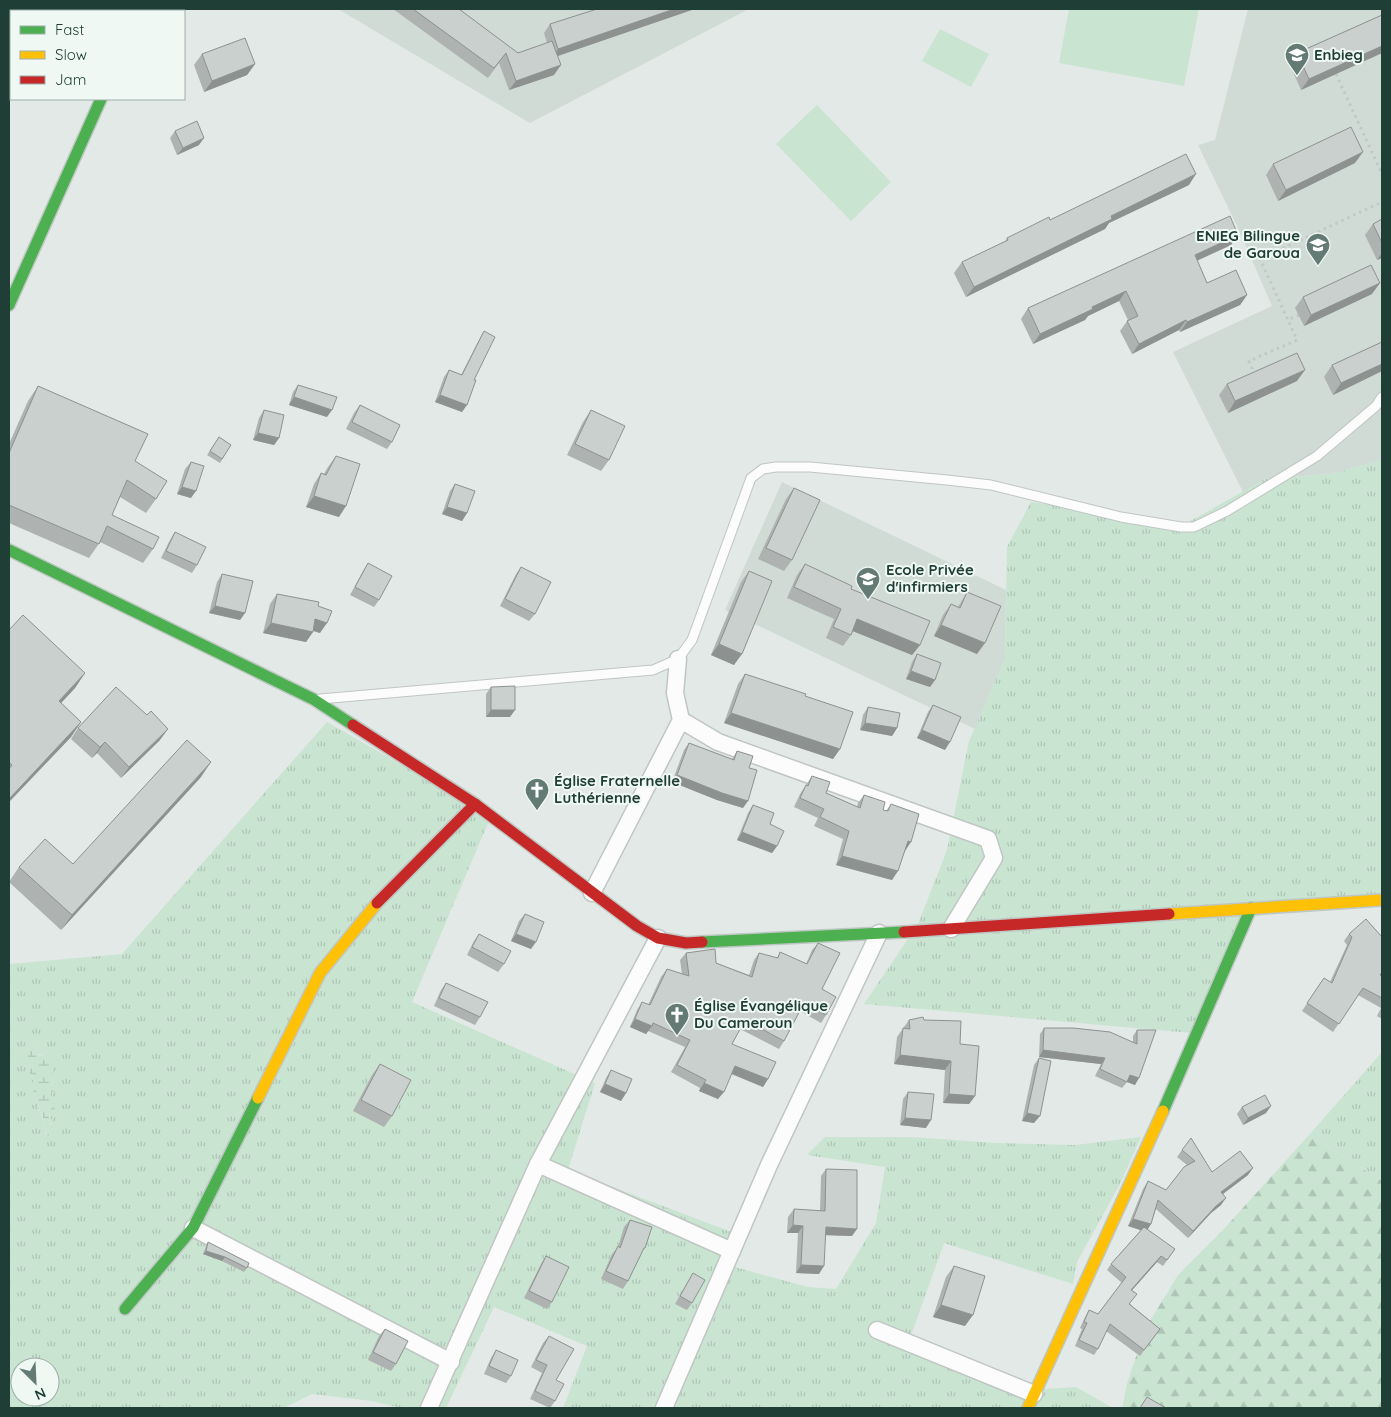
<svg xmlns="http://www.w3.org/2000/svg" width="1391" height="1417" viewBox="0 0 1391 1417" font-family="Quicksand,sans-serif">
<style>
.built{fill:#d0dbd6}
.grass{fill:url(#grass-tufts);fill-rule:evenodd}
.forest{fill:url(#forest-firs)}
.wetland{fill:url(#wetland-marsh)}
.park{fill:#cae4d2}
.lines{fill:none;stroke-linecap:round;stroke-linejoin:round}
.lane-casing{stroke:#c0c6c3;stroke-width:11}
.street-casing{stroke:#c0c6c3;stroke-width:19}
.fast-casing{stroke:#bec7c3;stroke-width:14}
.slow-casing{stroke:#bec7c3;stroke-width:14}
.jam-casing{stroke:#bec7c3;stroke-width:14}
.path{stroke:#c0c9c6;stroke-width:3;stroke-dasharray:2.5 4;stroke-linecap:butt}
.lane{stroke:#fbfcfb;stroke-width:9}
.street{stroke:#fbfcfb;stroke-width:16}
.fast{stroke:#4caf50;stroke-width:11}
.slow{stroke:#ffc107;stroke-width:11}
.jam{stroke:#c62828;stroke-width:11}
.wall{fill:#aeb3b1}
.shaded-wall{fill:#8d9290}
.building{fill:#cad0ce;stroke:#8d9290}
.labels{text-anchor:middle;stroke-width:4;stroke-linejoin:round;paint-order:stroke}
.poi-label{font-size:15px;font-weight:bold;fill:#1f3e36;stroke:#f0f8f4;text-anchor:start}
</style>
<defs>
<pattern id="grass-tufts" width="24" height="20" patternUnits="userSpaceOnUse" patternTransform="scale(1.25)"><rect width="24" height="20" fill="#cae4d2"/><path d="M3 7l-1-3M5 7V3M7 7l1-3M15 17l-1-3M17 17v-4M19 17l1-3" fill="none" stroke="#adc5b5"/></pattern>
<pattern id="forest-firs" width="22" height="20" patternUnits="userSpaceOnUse" patternTransform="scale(1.25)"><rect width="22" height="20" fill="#cae4d2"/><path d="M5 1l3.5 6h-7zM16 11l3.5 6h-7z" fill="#adc5b5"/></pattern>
<pattern id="wetland-marsh" width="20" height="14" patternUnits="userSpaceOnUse" patternTransform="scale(1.25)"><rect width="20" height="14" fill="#cae4d2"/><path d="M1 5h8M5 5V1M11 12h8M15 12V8" fill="none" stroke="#adc5b5"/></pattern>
</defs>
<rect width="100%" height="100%" fill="#e3e9e6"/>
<g class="built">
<path d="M338,9H746L745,11L530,123Z"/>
<path d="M1248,9H1382V460L1330,474L1265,479L1243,492L1173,352L1272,306L1237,226L1198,145L1215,140Z"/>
<path d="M782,482L1006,590L1005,659L975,729L725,610Z"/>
</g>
<g class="grass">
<path d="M1382,460V899L1251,917L1192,1033L864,1004L918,924L947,850L969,741L1005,659L1007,547L1031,502L1187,523L1265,479L1330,474Z"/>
<path d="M327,722L491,816L412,1002L595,1083L568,1170L734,1233L724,1264L808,1287L836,1289L876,1223L885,1167L807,1155L825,1137H912L995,1143L1075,1145L1141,1137L1120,1184L1077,1262L1073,1284L944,1243L908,1344L1044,1389L1076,1387L1113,1408H563L587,1346L494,1307L446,1408H400L372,1401L312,1394L284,1408H9V964L122,954ZM34,1042L37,1045L35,1052L37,1054L46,1055L49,1056L51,1076L54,1080L50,1093C55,1104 46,1116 53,1128L51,1131V1136H47L45,1125L34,1095L33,1080L27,1050ZM20,1367H50V1397H20Z"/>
<path d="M1382,1052V1181L1309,1135Z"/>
</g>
<path class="forest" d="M1309,1135L1382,1181V1408H1122L1127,1384L1145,1329L1178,1275L1222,1231Z"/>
<path class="wetland" d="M34,1042L37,1045L35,1052C38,1056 42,1056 46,1054L49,1056L51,1061H53L55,1066L51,1076L54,1080L52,1086L55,1091L50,1093L53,1100L52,1103L55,1109L49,1116L53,1121L50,1123L53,1128L51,1131V1136L54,1139L53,1143C46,1137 47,1133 45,1125C42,1109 31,1097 33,1080L31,1078L33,1076L28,1071L30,1069L27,1050Z"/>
<g class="park">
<path d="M1069,9H1199L1184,86L1059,63Z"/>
<path d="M940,29L989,54L971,87L922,61Z"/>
<path d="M817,105L891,182L851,221L776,144Z"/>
</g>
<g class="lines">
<defs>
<path id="lane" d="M320,699L653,670L678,659L692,640L751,478L763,469L776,467H810L947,480L991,485L1121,517L1181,527H1194L1227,511L1317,456L1376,406L1382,397"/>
<g id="street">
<path d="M681,720L718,742L988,839L994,858L951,929"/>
<path d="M592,893L681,720L675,693L678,659"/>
<path d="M538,1164L732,1251"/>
<path d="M193,1228L451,1362"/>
<path d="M877,1330L1034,1394"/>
<path d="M429,1408L538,1164L658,938"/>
<path d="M664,1408L769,1165L879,933"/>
</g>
<g id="fast">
<path d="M9,305L101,99"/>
<path d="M9,550L313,699L353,725"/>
<path d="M702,942L904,932"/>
<path d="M1163,1111L1251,908"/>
<path d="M125,1309L193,1228L258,1098"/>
</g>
<g id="slow">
<path d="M140,11L141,9"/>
<path d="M1169,914L1382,900"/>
<path d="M258,1098L320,973L377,903"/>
<path d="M1028,1408L1163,1111"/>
</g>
<g id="jam">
<path d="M353,725L475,804L637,926L658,938L686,943L702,942"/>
<path d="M377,903L475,804"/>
<path d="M904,932L1169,914"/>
</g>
</defs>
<use href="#lane" class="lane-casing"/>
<use href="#street" class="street-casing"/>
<use href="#fast" class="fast-casing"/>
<use href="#slow" class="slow-casing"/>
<use href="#jam" class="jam-casing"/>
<g class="path">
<path d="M1336,74L1382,174"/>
<path d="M1299,315L1288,320L1260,259L1382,202"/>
<path d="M1255,375L1249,361L1297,340L1288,320"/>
</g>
<use href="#lane" class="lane"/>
<use href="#street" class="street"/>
<use href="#fast" class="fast"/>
<use href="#slow" class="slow"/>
<use href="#jam" class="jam"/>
</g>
<g class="wall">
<path d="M393,9H459L518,53L547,43L544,33L550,24L669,17L557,56L554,75L509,90L499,63L488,78Z"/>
<path d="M1382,15V53L1301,90L1290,65L1297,53Z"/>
<path d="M202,54L255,64L247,75L204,92L194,65Z"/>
<path d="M175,131L199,145L177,155L170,138Z"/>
<path d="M1355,163L1278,201L1266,175L1273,164Z"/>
<path d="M1189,185L1109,223L1105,229L966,297L954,273L962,262L1005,242L1007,238L1050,220Z"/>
<path d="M1382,219V258L1377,260L1365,235L1373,224Z"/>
<path d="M1238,235L1231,245L1197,261L1207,283L1247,295L1240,305L1180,332L1179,330L1132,354L1120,331L1128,320L1119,301L1088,316L1085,320L1033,344L1021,319L1028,308Z"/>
<path d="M1372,294L1304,326L1295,308L1303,297Z"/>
<path d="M484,331L462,412L435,402L444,377L449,370L461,375L480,338Z"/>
<path d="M1382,342V371L1333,395L1324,377L1332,365Z"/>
<path d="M1297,381L1228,413L1219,395L1227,384Z"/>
<path d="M298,385L327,417L289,405L293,392Z"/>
<path d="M38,386L135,461L156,499L146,513L120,497L112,515L153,549L143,563L100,542L89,558L9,523V444L28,401Z"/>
<path d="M360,405L392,442L387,449L346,429L354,413Z"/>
<path d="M264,410L279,438L274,445L253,440L259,418Z"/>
<path d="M591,410L609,460L601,471L567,455L583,422Z"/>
<path d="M219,437L231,445L220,463L207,455Z"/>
<path d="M336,456L339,517L306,507L314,484L321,473L324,474L328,467Z"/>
<path d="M191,462V498L177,494L185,469Z"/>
<path d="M455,484L467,513L462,521L442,514L450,491Z"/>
<path d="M794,488L792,560L784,571L758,559L786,499Z"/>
<path d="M175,532L197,565L192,573L161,558L170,540Z"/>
<path d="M368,563L379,600L374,607L350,595L363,571Z"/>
<path d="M805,564L851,589L920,645L912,655L853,631L851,635L843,646L826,638L834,619L787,598L797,575Z"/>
<path d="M521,567L535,614L529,621L500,606L516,574Z"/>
<path d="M749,571L734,665L711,655L741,582Z"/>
<path d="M222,574L245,613L240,620L209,613L217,582Z"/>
<path d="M967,592L977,654L934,636L943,615L951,604L958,607Z"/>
<path d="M277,594L318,606L320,633L313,631L306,642L263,633L270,604Z"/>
<path d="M9,630L85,673L75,688L61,703L81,722L71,737L9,802Z"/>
<path d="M917,654L935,680L930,687L906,679L912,662Z"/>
<path d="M745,674L805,696L840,749L833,759L724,723L738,684Z"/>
<path d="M491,687L510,717H486V694Z"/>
<path d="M933,705L945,750L917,738L928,712Z"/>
<path d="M868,707L897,728L892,736L860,730L863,715Z"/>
<path d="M78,728L160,740L121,778L97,753L92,758L71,739Z"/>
<path d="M689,743L732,759L737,751L749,768L743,808L717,800L672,782L684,750Z"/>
<path d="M812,776L826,793L857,807L858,803L864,795L883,810L886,811L891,804L905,851L892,880L836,865L843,839L814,826L818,818L794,807L800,794Z"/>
<path d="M201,777L61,930L9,882L19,867L73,864Z"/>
<path d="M753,805L770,824L777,846L772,853L737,840L748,813Z"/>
<path d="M525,914L531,949L511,941L519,921Z"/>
<path d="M479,934L504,964L498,972L467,955L474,941Z"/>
<path d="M1349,934L1381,975L1382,976V1019L1377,1016L1381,1008L1358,995L1333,1032L1302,1011L1324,978L1330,982L1347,945L1344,941Z"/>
<path d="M818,943L822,989L826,1015L821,1023L800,1011L784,1041L779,1049L740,1029L732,1044L768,1079L763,1087L731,1074L718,1099L699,1091L700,1088L671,1072L685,1047L648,1031L646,1034L630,1027L637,1010L642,1002L648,1005L661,977L667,969L682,974L680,960L686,953L716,963L749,975L754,960L759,953L777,958L780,952L806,964L812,950Z"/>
<path d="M446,983L480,1017L475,1025L434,1006L441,990Z"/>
<path d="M909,1020H924L960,1044L975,1096L969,1104L943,1103L945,1070L894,1064L897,1037Z"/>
<path d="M1044,1028L1133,1042V1036L1137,1030H1156L1135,1085L1127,1082L1122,1088L1095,1076L1101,1064L1039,1057L1040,1034Z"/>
<path d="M1039,1058L1034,1123L1022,1121L1034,1065Z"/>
<path d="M380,1064L392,1116L384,1127L353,1111L372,1075Z"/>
<path d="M611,1070L626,1093L621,1101L600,1092L606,1078Z"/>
<path d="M908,1092L926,1128L900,1125L903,1099Z"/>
<path d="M1242,1107L1266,1113L1243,1125L1237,1114Z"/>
<path d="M1182,1150L1212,1172L1248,1175L1223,1194L1221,1205L1211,1213L1188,1238L1156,1209L1151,1224L1147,1230L1175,1249L1163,1266L1157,1262L1132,1290L1130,1304L1160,1329L1140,1356L1106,1331L1098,1349L1094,1355L1075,1346L1082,1329L1080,1328L1085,1317L1089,1310L1098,1314L1122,1283L1107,1270L1111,1264L1141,1230L1128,1226L1143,1189L1148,1181L1166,1190L1187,1165L1177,1157Z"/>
<path d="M826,1169L852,1236L826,1235L819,1274L796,1273L798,1233H787L788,1217L794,1209L820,1211L821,1176Z"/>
<path d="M630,1220L641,1255L628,1281L623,1289L601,1279L612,1254L618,1247L624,1227Z"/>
<path d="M208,1242L247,1268L244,1272L222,1261L203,1254L206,1246Z"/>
<path d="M546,1256L552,1302L547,1309L524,1298L541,1264Z"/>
<path d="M954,1266L965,1326L933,1317L946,1277Z"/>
<path d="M693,1273L692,1303L687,1310L675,1304L688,1281Z"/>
<path d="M385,1329L396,1364L391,1371L368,1360L379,1336Z"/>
<path d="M549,1336L556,1380L555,1401L550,1408L530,1399L542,1373L531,1367L543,1343Z"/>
<path d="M496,1350L511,1376L506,1383L484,1374L491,1358Z"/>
</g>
<g class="shaded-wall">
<path d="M674,9H695L552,58L558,49Z"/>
<path d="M1382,46V53L1301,90L1309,79Z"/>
<path d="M255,64L247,75L204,92L212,81Z"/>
<path d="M561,65L554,75L509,90L516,81Z"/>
<path d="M204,138L199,145L177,155L183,148Z"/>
<path d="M1363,152L1355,163L1278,201L1286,190Z"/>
<path d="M1196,174L1189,185L1109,223L1105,229L966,297L974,287L1111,216Z"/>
<path d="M1238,235L1231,245L1187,265L1195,255Z"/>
<path d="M1382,253V258L1377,260Z"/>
<path d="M1380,283L1372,294L1304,326L1311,315Z"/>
<path d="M1126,291L1119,301L1088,316L1085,320L1033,344L1040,334L1092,307Z"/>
<path d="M1247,295L1240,305L1180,332L1187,322Z"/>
<path d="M1186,320L1179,330L1132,354L1139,344Z"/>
<path d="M1382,364V371L1333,395L1341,383Z"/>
<path d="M1305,370L1297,381L1228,413L1235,401Z"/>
<path d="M440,395L467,405L462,412L435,402Z"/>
<path d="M294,397L332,410L327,417L289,405Z"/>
<path d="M258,433L279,438L274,445L253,440Z"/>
<path d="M182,487L196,491L191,498L177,494Z"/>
<path d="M314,496L346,506L339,517L306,507Z"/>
<path d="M447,507L467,513L462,521L442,514Z"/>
<path d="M215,606L245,613L240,620L209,613Z"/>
<path d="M315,619L327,623L320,633L308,629Z"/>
<path d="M857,619L920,645L912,655L850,630Z"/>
<path d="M271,623L313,632L306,642L263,633Z"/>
<path d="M941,625L985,643L977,654L934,636Z"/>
<path d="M719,644L742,654L734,665L711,655Z"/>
<path d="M911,671L935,680L930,687L906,679Z"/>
<path d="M85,673L75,688L49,716L59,701Z"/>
<path d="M491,710H515L510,717H486Z"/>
<path d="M731,713L840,749L833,759L724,723Z"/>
<path d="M81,722L71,737L9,802V799Z"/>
<path d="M865,723L897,728L892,736L860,730Z"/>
<path d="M168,729L160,740L121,778L129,767Z"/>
<path d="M922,730L950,742L945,750L917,738Z"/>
<path d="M105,742L97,753L92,758L100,747Z"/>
<path d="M211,762L201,777L61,930L72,915Z"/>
<path d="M677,775L748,801L743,808L717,800L672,782Z"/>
<path d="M742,832L777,846L772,853L737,840Z"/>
<path d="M908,841L911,842L905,851L902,850Z"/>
<path d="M842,856L898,871L892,880L836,865Z"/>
<path d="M516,934L536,942L531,949L511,941Z"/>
<path d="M635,1019L652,1026L646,1034L630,1027Z"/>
<path d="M1043,1050L1105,1058L1101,1064L1039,1057Z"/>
<path d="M900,1055L951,1061L945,1070L894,1064Z"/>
<path d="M735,1066L768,1079L763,1087L730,1073Z"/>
<path d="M1130,1075L1139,1078L1135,1085L1127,1082Z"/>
<path d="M704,1083L724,1092L718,1099L699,1091Z"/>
<path d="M605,1084L626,1093L621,1101L600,1092Z"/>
<path d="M949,1094L975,1096L969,1104L943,1103Z"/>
<path d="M1271,1106L1266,1113L1243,1125L1248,1118Z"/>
<path d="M1027,1113L1040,1116L1034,1123L1022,1121Z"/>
<path d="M905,1118L931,1120L926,1128L900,1125Z"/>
<path d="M1253,1168L1248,1175L1216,1199L1221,1192Z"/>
<path d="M1226,1198L1221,1205L1211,1213L1188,1238L1193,1231L1216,1206Z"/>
<path d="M1133,1219L1151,1224L1146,1232L1128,1226Z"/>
<path d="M793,1225L803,1226L798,1233H787Z"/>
<path d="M826,1227L857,1229L852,1236L821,1235Z"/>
<path d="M206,1251L225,1257L222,1261L203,1254Z"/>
<path d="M1161,1256L1157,1262L1127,1296L1131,1290Z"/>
<path d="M801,1265L824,1266L819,1274L796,1273Z"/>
<path d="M941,1305L973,1315L965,1326L933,1317Z"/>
</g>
<g class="building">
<path d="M413,9H459L518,53L552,41L561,65L516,81L506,53L494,68Z"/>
<path d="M597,9H674L558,49L550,24Z"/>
<path d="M1382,15V46L1309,79L1297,53Z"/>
<path d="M245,38L255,64L212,81L202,54Z"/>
<path d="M197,121L204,138L183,148L175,131Z"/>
<path d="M1351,127L1363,152L1286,190L1273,164Z"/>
<path d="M1186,154L1196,174L1111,216L1112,219L974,287L962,262L1008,240L1007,238L1049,217L1050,220Z"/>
<path d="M1230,216L1238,235L1195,255L1207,283L1236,270L1247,295L1187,322L1186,320L1139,344L1127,321L1138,316L1126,291L1092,307L1093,309L1040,334L1028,308Z"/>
<path d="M1382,219V243L1373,224Z"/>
<path d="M1371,265L1380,283L1311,315L1303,297Z"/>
<path d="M484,331L495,337L474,380H476L467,405L440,395L449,370L462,375Z"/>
<path d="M1382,342V364L1341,383L1332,365Z"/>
<path d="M1297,353L1305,370L1235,401L1227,384Z"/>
<path d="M298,385L337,397L332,410L294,397Z"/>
<path d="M38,386L148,434L135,461L167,481L156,499L127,480L112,515L159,537L153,549L107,526L99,544L9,505V453Z"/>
<path d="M360,405L400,425L392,442L352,422Z"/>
<path d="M264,410L284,415L279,438L258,433Z"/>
<path d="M591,410L625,426L609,460L575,444Z"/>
<path d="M219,437L231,445L222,459L210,451Z"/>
<path d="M336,456L360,464L346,506L314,496L321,473L326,475Z"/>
<path d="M191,462L204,466L196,491L182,487Z"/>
<path d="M455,484L475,491L467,513L447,507Z"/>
<path d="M794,488L820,500L792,560L766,548Z"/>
<path d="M175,532L206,547L197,565L166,551Z"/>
<path d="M368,563L392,576L379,600L355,587Z"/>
<path d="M805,564L852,586L851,589L930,621L920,645L857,619L851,635L833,627L841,609L794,587Z"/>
<path d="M521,567L551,582L535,614L505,599Z"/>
<path d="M749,571L772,581L742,654L719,644Z"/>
<path d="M222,574L253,581L245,613L215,606Z"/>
<path d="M967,592L1001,606L985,643L941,625L951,604L960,608Z"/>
<path d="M277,594L319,602L318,606L332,611L327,623L315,619L313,632L271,623Z"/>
<path d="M23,615L85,673L59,701L81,722L9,799V769L12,765L9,762V630Z"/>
<path d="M917,654L941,663L935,680L911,671Z"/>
<path d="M745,674L806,694L805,696L853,712L840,749L731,713Z"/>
<path d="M515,686V710H491V687Z"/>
<path d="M116,687L147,715L151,711L168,729L129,767L105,742L100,747L78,728Z"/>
<path d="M933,705L961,717L950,742L922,730Z"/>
<path d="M868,707L900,713L897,728L865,723Z"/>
<path d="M187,740L211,762L72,915L19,867L45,839L73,864Z"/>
<path d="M689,743L734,760L737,751L753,756L749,768L757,770L748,801L722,793L677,775Z"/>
<path d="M812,776L830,782L826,793L860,808L864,795L885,802L883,810L888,811L891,804L919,814L911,842L908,841L898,871L842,856L849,831L820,817L824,809L800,798L806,785L808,786Z"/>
<path d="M753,805L774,813L770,824L784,831L777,846L742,832Z"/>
<path d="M525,914L544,922L536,942L516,934Z"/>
<path d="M1366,919L1382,937V972L1380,975L1382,976V998L1363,988L1339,1024L1307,1003L1324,978L1332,983L1352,937L1349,934Z"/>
<path d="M479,934L511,951L504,964L472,947Z"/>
<path d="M818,943L840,953L822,989L836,997L826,1015L804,1003L784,1041L745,1020L732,1044L776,1062L768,1079L735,1066L724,1092L704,1083L706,1080L677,1065L690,1040L653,1023L652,1026L635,1019L642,1002L650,1005L667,969L689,976L686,953L715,949L716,963L752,977L759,953L778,958L780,952L807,964Z"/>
<path d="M446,983L488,1002L480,1017L439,998Z"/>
<path d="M923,1017L924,1020L961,1021L960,1044L979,1046L975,1096L949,1094L951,1061L900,1055L903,1028L910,1029L909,1020Z"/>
<path d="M1044,1028H1073L1110,1032L1137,1044V1030H1156L1139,1078L1130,1075L1127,1082L1100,1069L1105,1058L1043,1050Z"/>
<path d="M1039,1058L1051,1061L1040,1116L1027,1113Z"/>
<path d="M380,1064L411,1080L392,1116L361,1100Z"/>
<path d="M611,1070L632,1079L626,1093L605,1084Z"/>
<path d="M908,1092L934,1094L931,1120L905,1118Z"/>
<path d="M1265,1095L1271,1106L1248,1118L1242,1107Z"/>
<path d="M1191,1138L1212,1172L1240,1151L1253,1168L1221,1192L1226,1198L1216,1206L1193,1231L1158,1200L1151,1224L1133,1219L1148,1181L1166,1190L1184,1167L1195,1161L1182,1150Z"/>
<path d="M826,1169L857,1170V1229L826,1227L824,1266L801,1265L803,1226L793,1225L794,1209L825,1211Z"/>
<path d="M630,1220L652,1227L645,1248H644L628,1281L606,1271L618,1246L620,1248Z"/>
<path d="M1144,1227L1175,1249L1167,1260L1161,1256L1131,1290L1137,1294L1129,1304L1160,1329L1144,1350L1110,1324L1098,1349L1079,1340L1087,1323L1084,1322L1089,1310L1098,1314L1126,1277L1111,1264Z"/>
<path d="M208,1242L249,1263L247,1268L225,1257L206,1251Z"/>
<path d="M546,1256L569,1267L552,1302L529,1291Z"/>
<path d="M954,1266L985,1276L973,1315L941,1305Z"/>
<path d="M693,1273L705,1280L692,1303L680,1296Z"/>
<path d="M385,1329L408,1341L396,1364L373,1352Z"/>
<path d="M549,1336L574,1349L556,1380L564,1384L555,1401L535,1391L547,1365L536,1360Z"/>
<path d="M496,1350L518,1360L511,1376L489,1366Z"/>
<path d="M1147,1397L1166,1408H1140Z"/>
</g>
<defs>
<symbol id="university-pin" viewBox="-11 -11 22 30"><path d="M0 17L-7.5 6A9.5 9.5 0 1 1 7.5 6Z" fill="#647a74" stroke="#f0f8f4"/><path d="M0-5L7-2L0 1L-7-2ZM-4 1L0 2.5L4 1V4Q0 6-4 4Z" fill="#fff"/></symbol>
<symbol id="school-pin" viewBox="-11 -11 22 30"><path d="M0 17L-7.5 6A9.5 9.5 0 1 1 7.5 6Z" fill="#647a74" stroke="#f0f8f4"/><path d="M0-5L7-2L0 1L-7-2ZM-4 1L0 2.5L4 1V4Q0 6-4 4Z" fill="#fff"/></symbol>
<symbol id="church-pin" viewBox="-11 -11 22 30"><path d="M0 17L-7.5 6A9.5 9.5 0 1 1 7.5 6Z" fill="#647a74" stroke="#f0f8f4"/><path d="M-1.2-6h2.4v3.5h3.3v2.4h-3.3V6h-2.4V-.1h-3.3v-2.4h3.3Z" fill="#fff"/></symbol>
</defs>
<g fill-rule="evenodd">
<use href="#university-pin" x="1283" y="41" width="28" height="38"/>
<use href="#university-pin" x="1304" y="231" width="28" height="38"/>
<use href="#school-pin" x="854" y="565" width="28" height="38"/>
<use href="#church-pin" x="523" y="776" width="28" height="38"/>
<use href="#church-pin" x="663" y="1001" width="28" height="38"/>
</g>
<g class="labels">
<g class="poi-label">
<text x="1314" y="60">Enbieg</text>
<text x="1300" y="241" text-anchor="end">ENIEG Bilingue<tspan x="1300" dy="17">de Garoua</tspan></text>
<text x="886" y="575">Ecole Privée<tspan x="886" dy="17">d'infirmiers</tspan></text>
<text x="554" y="786">Église Fraternelle<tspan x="554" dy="17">Luthérienne</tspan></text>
<text x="694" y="1011">Église Évangélique<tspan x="694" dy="17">Du Cameroun</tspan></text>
</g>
</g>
<rect width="1391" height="1417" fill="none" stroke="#1f3e36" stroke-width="20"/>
<rect x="10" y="10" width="175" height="90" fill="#f0f8f4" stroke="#9caea8"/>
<rect x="20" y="26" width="25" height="8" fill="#4caf50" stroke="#9caea8"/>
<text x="55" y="35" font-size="15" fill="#1f3e36">Fast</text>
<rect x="20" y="51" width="25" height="8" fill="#ffc107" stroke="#9caea8"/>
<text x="55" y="60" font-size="15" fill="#1f3e36">Slow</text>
<rect x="20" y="76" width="25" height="8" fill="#c62828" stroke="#9caea8"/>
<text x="55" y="85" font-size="15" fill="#1f3e36">Jam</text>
<g transform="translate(35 1382) rotate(156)"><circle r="24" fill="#f0f8f4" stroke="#9caea8"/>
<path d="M0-4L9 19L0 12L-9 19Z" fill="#647a74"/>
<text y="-8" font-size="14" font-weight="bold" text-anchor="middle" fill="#1f3e36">N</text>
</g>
</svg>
